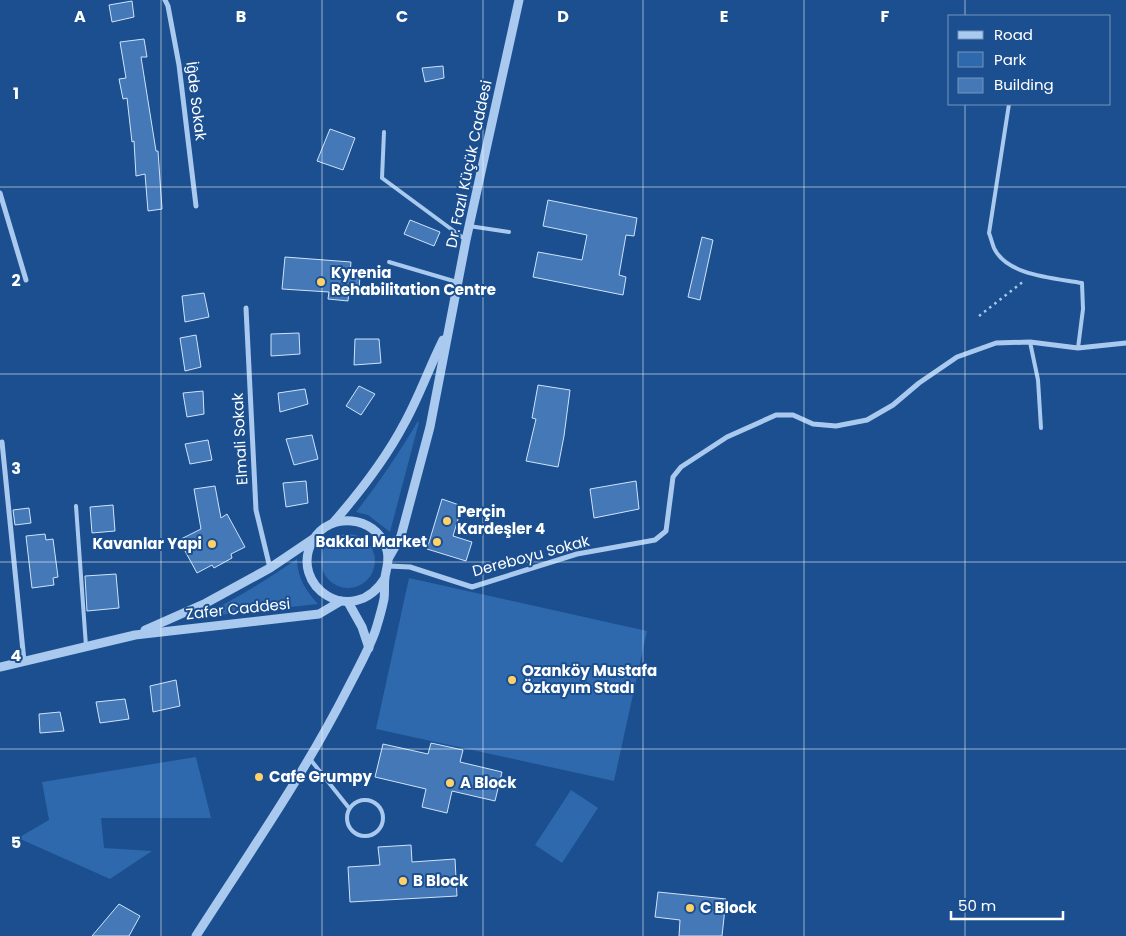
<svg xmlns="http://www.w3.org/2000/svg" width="1126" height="936" viewBox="0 0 1126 936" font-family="Poppins,sans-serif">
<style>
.green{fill:#2e69ad}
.building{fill:#4478b7;stroke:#cfe3fa}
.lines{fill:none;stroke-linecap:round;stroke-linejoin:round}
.path{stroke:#a9c9ee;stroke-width:2.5;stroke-dasharray:2.5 4;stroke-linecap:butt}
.service{stroke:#a9c9ee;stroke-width:4}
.minor{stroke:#a9c9ee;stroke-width:5}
.tertiary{stroke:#a9c9ee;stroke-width:9}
.grid{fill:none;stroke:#fff;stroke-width:1;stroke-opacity:0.55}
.poi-dot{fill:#ffd166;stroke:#1b4f8f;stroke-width:2}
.labels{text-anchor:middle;stroke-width:4;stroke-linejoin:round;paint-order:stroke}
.street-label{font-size:15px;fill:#fff;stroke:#1b4f8f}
.poi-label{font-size:15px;font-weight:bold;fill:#fff;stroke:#1b4f8f;text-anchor:start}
.grid-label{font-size:16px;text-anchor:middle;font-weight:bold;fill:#fff;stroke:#1b4f8f;stroke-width:4;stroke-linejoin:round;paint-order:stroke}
</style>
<rect width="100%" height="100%" fill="#1b4f8f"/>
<g class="green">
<path d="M418,421L419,422L390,532L368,515L356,512C379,483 399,453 418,421Z"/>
<circle cx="348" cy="561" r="27"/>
<path d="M297,559C297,577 306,591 318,604L201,617V616C235,600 266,580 297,559Z"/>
<path d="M409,578L647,631L614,781L376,729Z"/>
<path d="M196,757L211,818H101L104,848L152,851L110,879L18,838L49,820L42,782Z"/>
<path d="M571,790L598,808L562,863L535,845Z"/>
</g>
<g class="building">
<path d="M132,1L134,17L112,22L109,5Z"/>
<path d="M144,39L147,57H141L156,151H158L162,209L148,211L145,174L136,176L134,141L132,142L127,98L123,99L119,79L126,78L120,42Z"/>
<path d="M443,66L444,78L425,82L422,68Z"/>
<path d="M330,129L355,138L343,170L317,161Z"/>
<path d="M548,200L637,218L634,236L626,235L619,275L626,277L623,295L533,277L538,252L582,260L587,235L543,226Z"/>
<path d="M410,220L440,232L434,246L404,234Z"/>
<path d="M702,237L713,240L700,300L688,297Z"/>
<path d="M285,257L351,262L350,274L360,275L359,290L349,289L348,301L328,299L329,292L282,289Z"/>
<path d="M204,293L209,317L185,322L182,296Z"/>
<path d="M299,333L300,354L271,356V334Z"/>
<path d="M196,335L201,367L185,371L180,338Z"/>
<path d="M355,339H379L381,363L354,365Z"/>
<path d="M538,385L570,390L564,436L558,467L526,461L536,419L532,418Z"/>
<path d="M359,386L375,394L361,415L346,406Z"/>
<path d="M305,389L308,404L280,412L278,393Z"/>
<path d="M203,391L204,414L187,417L183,393Z"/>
<path d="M312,435L318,459L294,465L286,439Z"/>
<path d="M208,440L212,460L190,464L185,444Z"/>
<path d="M306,481L308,503L286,507L283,483Z"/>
<path d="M636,481L639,509L594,518L590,489Z"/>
<path d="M215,486L221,518L227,514L245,547L231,554L232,558L214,568L212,565L197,573L179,540L201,529L194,489Z"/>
<path d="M442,499L462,506L453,536L472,542L466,561L427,549Z"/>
<path d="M113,505L115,531L92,533L90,507Z"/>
<path d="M29,508L31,523L15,525L13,510Z"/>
<path d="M45,534L46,540L53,539L58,577L53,578L54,585L32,588L26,536Z"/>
<path d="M116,574L119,608L87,611L85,576Z"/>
<path d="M176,680L180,706L153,712L150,686Z"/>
<path d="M125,699L129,719L100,723L96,702Z"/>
<path d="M60,712L64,731L40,733L39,714Z"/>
<path d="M431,743L463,750L460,762L502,772L495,801L452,791L447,813L422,807L426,789L375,777L383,744L428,754Z"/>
<path d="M411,845L412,862L455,859L457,896L350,902L348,867L380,865L378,847Z"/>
<path d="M658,892L726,899L722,936H679L680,920L655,917Z"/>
<path d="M119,904L140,916L129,936H92Z"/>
</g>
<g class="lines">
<path class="path" d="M979,316L1024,281"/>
<g class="service">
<path d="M1009,104L989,233C991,238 992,243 994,248C1007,276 1055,278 1082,283L1083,309L1078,348"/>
<path d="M384,132L382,178L466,240"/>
<path d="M469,226L509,232"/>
<path d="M389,262L457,282"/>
<path d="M1030,342L1038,380L1041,428"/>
<path d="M76,506L86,646"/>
<path d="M310,759L349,808"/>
<circle cx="365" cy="818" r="18"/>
</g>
<g class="minor">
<path d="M165,0L168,6L179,65L196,206"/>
<path d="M0,193L26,280"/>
<path d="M246,308L256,510L270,568"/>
<path d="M2,442L24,661"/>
<path d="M388,566L410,567L472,587L577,554L655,540L666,531L673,477L681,467L727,437L776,415H793L813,424L836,426L867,420L893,405L919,383L957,357L996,343L1030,342L1078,348L1126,343"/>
</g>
<g class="tertiary">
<path d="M333,523C360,492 385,460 404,424C419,397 429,368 443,340"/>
<path d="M388,559L401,536L430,427L466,240L519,0"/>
<path d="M348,602L362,627L369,648"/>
<path d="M145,630L206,603L270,568L313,539"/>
<path d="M0,667L135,635L319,614L341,601"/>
<path d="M196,936C248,855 303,776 347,690C357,670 369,650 376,629C379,619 382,609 384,599C385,592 384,584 385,577C387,566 390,558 386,547C375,516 330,511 313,540C287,586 353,630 385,578"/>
</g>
</g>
<path class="grid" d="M161,0V936M322,0V936M483,0V936M643,0V936M804,0V936M965,0V16M965,104V936M0,187H1126M0,374H1126M0,562H1126M0,749H1126"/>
<g class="poi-dot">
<circle cx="321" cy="282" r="5"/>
<circle cx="447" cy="521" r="5"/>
<circle cx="437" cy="542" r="5"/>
<circle cx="212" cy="544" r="5"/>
<circle cx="512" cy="680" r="5"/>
<circle cx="259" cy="777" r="5"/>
<circle cx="450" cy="783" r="5"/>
<circle cx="403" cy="881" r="5"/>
<circle cx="690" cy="908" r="5"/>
</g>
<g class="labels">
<g class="street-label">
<text transform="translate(196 101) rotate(83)" y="5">İĝde Sokak</text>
<text transform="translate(469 164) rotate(-78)" y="5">Dr. Fazıl Küçük Caddesi</text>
<text transform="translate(240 439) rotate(-93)" y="5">Elmali Sokak</text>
<text transform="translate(531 556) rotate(-15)" y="5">Dereboyu Sokak</text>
<text transform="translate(238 609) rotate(-6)" y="5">Zafer Caddesi</text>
</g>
<g class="poi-label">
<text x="331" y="278">Kyrenia<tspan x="331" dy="17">Rehabilitation Centre</tspan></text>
<text x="457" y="517">Perçin<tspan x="457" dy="17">Kardeşler 4</tspan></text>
<text x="427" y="547" text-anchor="end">Bakkal Market</text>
<text x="202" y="549" text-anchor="end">Kavanlar Yapi</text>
<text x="522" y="676">Ozanköy Mustafa<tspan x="522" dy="17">Özkayım Stadı</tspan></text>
<text x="269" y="782">Cafe Grumpy</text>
<text x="460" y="788">A Block</text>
<text x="413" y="886">B Block</text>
<text x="700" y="913">C Block</text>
</g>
</g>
<g class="grid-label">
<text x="80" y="22">A</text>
<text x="241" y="22">B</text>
<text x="402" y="22">C</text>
<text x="563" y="22">D</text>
<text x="724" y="22">E</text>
<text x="885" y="22">F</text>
<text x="16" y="99">1</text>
<text x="16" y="286">2</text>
<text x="16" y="474">3</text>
<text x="16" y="661">4</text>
<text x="16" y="848">5</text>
</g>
<rect x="948" y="15" width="162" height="90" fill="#1b4f8f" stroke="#7695bc"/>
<rect x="958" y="31" width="25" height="8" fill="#a9c9ee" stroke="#7695bc"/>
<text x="994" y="40" font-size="15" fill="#ffffff">Road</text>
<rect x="958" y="52" width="25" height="15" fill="#2e69ad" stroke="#7695bc"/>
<text x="994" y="65" font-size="15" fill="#ffffff">Park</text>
<rect x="958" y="78" width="25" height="15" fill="#4478b7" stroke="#7695bc"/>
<text x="994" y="90" font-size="15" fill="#ffffff">Building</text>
<path d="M951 911v8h112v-8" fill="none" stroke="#ffffff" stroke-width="2.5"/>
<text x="958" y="911" font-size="15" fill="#ffffff" stroke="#1b4f8f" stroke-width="4" paint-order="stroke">50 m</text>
</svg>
